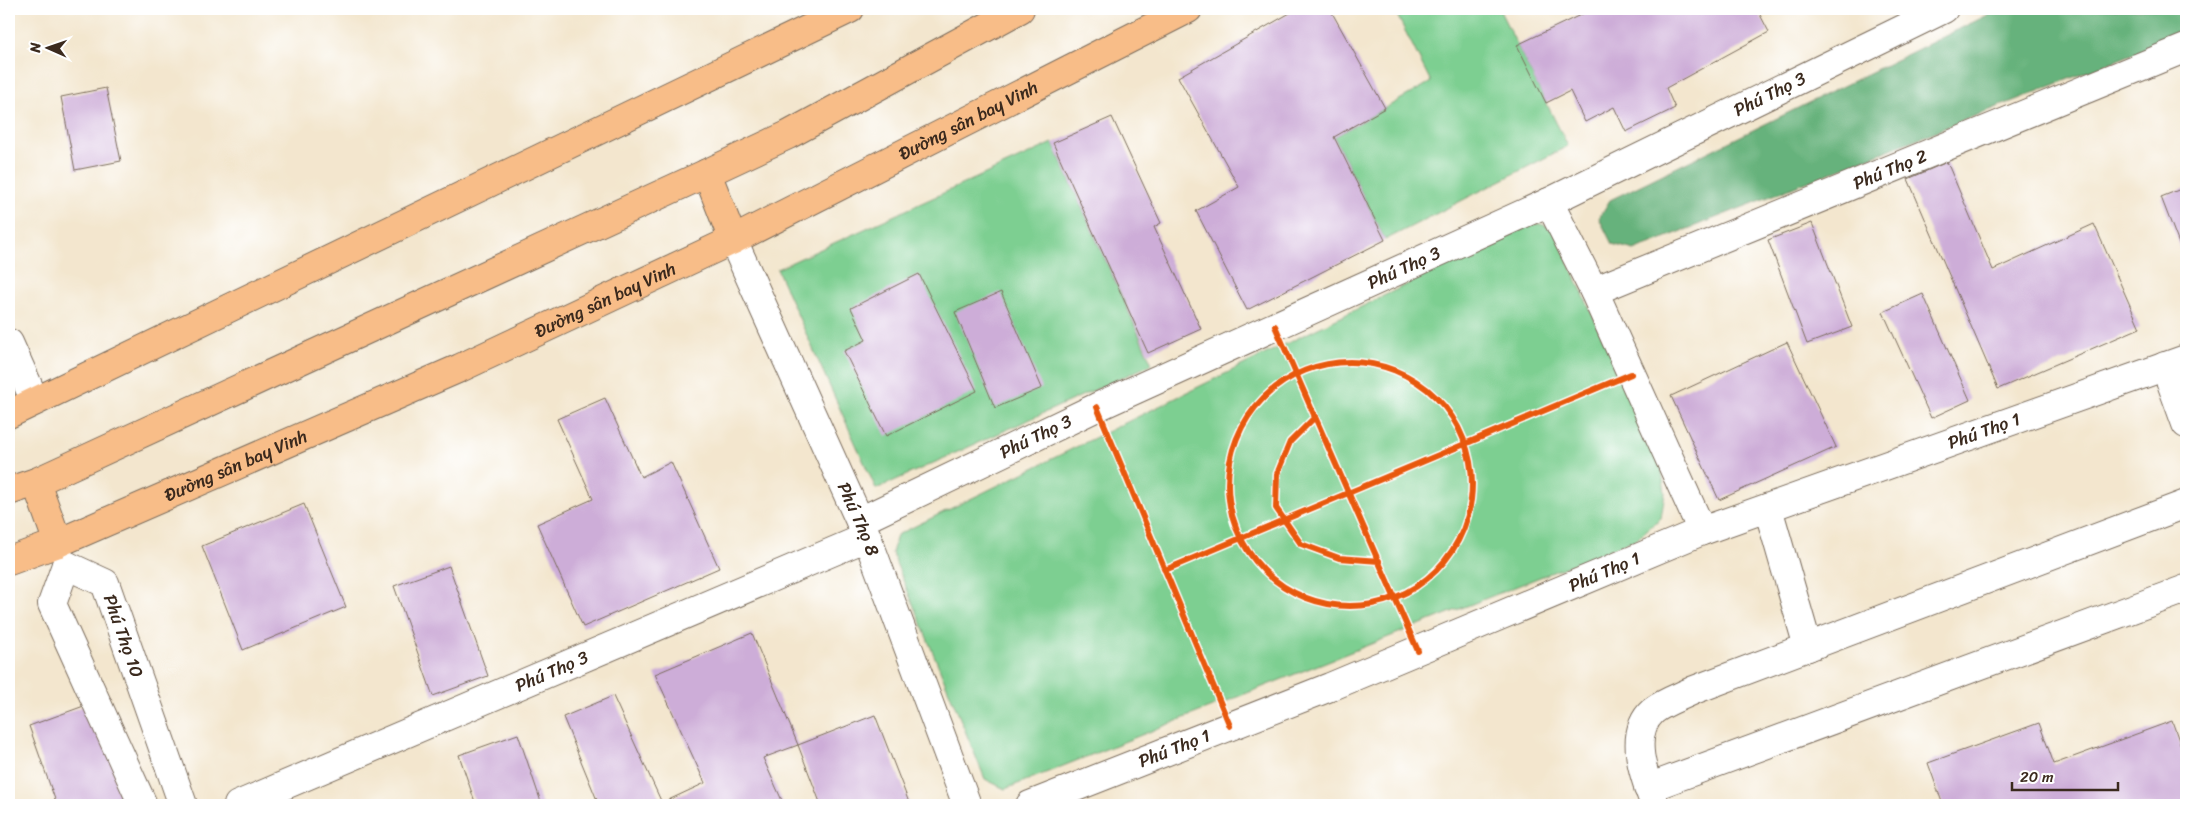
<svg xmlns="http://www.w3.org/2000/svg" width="2195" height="814" viewBox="0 0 2195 814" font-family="Sriracha,sans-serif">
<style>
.green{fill:#7dcf91;stroke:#5c7c58}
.forest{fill:#66b27b;stroke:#506e4c}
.building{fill:#cdadd8}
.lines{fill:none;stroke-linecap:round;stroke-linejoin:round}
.minor-casing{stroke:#7b6c5c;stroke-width:30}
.major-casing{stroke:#7b6c5c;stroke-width:30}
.minor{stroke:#fff;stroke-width:28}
.major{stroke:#f8bd88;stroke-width:28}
.cycleway-casing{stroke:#fff;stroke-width:9}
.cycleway{stroke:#e8590c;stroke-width:6}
.labels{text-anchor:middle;stroke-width:4.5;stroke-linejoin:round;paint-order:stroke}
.street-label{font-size:18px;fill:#3b2a1e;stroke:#fff}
</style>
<rect width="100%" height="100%" fill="#fff"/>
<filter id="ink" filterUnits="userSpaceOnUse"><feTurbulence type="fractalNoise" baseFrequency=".02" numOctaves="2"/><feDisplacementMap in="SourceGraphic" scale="10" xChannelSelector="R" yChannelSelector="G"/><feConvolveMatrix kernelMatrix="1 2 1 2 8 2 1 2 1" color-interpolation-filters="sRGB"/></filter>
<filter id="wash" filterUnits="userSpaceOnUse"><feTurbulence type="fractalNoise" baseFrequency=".0096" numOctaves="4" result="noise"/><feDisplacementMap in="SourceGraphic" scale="20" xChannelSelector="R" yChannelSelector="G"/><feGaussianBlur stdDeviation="1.12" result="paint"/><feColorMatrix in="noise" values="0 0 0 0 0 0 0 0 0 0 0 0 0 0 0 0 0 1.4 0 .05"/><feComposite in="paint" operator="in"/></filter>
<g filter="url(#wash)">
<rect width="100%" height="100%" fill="#f3e6ce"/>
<g class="green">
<path d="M1394,9H1499L1568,146L1385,240L1334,137L1431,82Z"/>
<path d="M1053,143L1152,364L876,489L777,269Z"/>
<path d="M1530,224H1541L1554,230L1661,466L1665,493L1661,518L1636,539L1005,789L985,779L892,553L897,535Z"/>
</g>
<path class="forest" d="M2000,9H2186V33L1634,250L1612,244L1599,218L1610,200Z"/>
<g id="blocks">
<g class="building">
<path d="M1297,9H1330L1385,108L1334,137L1385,240L1247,310L1196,211L1239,187L1178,77Z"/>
<path d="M1593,9H1757L1769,32L1666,88L1675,108L1626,132L1614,107L1585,122L1570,91L1546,103L1517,45Z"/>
<path d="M106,88L121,161L75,170L61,97Z"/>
<path d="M1112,117L1161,223L1154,227L1201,329L1148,353L1053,143Z"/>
<path d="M1947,162L1993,270L2094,224L2140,328L1998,389L1908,179Z"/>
<path d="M2186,187V262L2161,197Z"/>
<path d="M1812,223L1852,327L1807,344L1768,240Z"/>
<path d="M919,274L977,391L886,436L844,351L866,340L851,308Z"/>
<path d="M1001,292L1042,388L995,408L955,312Z"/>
<path d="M1923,294L1970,400L1931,418L1883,312Z"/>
<path d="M1787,342L1836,447L1719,500L1671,396Z"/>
<path d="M605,398L641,477L671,462L719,568L583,627L537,524L593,499L557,419Z"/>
<path d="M304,504L346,607L243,650L202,546Z"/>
<path d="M449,566L488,676L433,696L394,586Z"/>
<path d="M752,633L798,745L763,758L784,805H663L662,803L655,805H599L563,717L613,696L662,803L705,783L655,674Z"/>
<path d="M92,703L129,805H57L29,726Z"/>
<path d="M875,715L910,805H821L798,745Z"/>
<path d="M2172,721L2186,760V805H1943L1928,763L2039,723L2054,764Z"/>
<path d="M518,734L542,805H476L459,755Z"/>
</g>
</g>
</g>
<g filter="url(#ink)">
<use href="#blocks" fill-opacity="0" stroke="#7b6c5c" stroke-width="1"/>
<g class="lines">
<defs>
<g id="minor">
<path d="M1549,202L1594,291L1702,531"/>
<path id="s1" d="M733,240L867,537L967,805"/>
<path id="s2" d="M1594,291L2186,48"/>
<path d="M9,343L35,401"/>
<path d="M2165,366L2186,424"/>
<path d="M1768,508L1808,647"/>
<path id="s3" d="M860,521L1097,407L1549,202L1944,9"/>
<path id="s4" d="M66,565L105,583L183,805"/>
<path d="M66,565L52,604L143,805"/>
<path d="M1648,788L2186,589"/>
<path id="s5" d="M238,805L867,537"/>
<path id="s6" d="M1030,805L1330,687L1702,531L2186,359"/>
<path d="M1655,805C1645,779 1627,734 1653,711C1664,702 1680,697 1694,690L2186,504"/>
</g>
<g id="major">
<path d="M707,173L733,240"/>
<path d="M9,414L850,9"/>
<path d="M36,482L58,543"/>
<path d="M9,491L36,482L707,173L788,135L1020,9"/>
<path id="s7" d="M9,561L58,543L460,368L733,240L1188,9"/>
</g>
</defs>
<use href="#minor" class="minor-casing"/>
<use href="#major" class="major-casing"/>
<use href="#minor" class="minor"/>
<use href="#major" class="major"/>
<defs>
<g id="cycleway">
<path d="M1275,326L1418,651"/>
<circle cx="1350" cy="484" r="122"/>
<path d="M1097,407L1230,726"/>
<path d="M1315,417L1290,442L1277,474L1276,508L1301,544L1339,558L1379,561"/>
<path d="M1165,570L1631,374"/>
</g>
</defs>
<use href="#cycleway" class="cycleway-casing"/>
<use href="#cycleway" class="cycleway"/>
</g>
</g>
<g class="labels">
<g class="street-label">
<text dy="6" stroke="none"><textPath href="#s3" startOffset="1005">Phú Thọ 3</textPath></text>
<text dy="6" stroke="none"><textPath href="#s7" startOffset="1056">Đường sân bay Vinh</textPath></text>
<text dy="6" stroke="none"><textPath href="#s2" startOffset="320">Phú Thọ 2</textPath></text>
<text dy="6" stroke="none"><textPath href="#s3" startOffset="600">Phú Thọ 3</textPath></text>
<text dy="6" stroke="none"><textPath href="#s7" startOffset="651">Đường sân bay Vinh</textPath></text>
<text dy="6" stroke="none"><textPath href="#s6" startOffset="1025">Phú Thọ 1</textPath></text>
<text dy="6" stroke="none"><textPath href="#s3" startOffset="195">Phú Thọ 3</textPath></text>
<text dy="6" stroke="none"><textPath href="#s7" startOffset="246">Đường sân bay Vinh</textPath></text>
<text dy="6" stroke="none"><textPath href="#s1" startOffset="306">Phú Thọ 8</textPath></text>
<text dy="6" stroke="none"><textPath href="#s6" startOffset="620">Phú Thọ 1</textPath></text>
<text dy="6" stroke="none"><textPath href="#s4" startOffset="99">Phú Thọ 10</textPath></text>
<text dy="6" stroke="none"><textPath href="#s5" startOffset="341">Phú Thọ 3</textPath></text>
<text dy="6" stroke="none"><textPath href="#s6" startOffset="155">Phú Thọ 1</textPath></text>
</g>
</g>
<rect width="2195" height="814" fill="none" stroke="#fff" stroke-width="30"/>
<g transform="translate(48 48) rotate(272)" stroke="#ffffff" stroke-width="4" paint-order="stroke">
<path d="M0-4L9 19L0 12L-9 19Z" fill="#3b2a1e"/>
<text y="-8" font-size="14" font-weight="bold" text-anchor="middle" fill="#3b2a1e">N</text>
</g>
<path d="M2012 782v8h106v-8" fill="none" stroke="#3b2a1e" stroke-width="2.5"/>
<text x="2020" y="782" font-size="15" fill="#3b2a1e" stroke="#ffffff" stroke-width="4" paint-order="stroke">20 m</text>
</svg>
